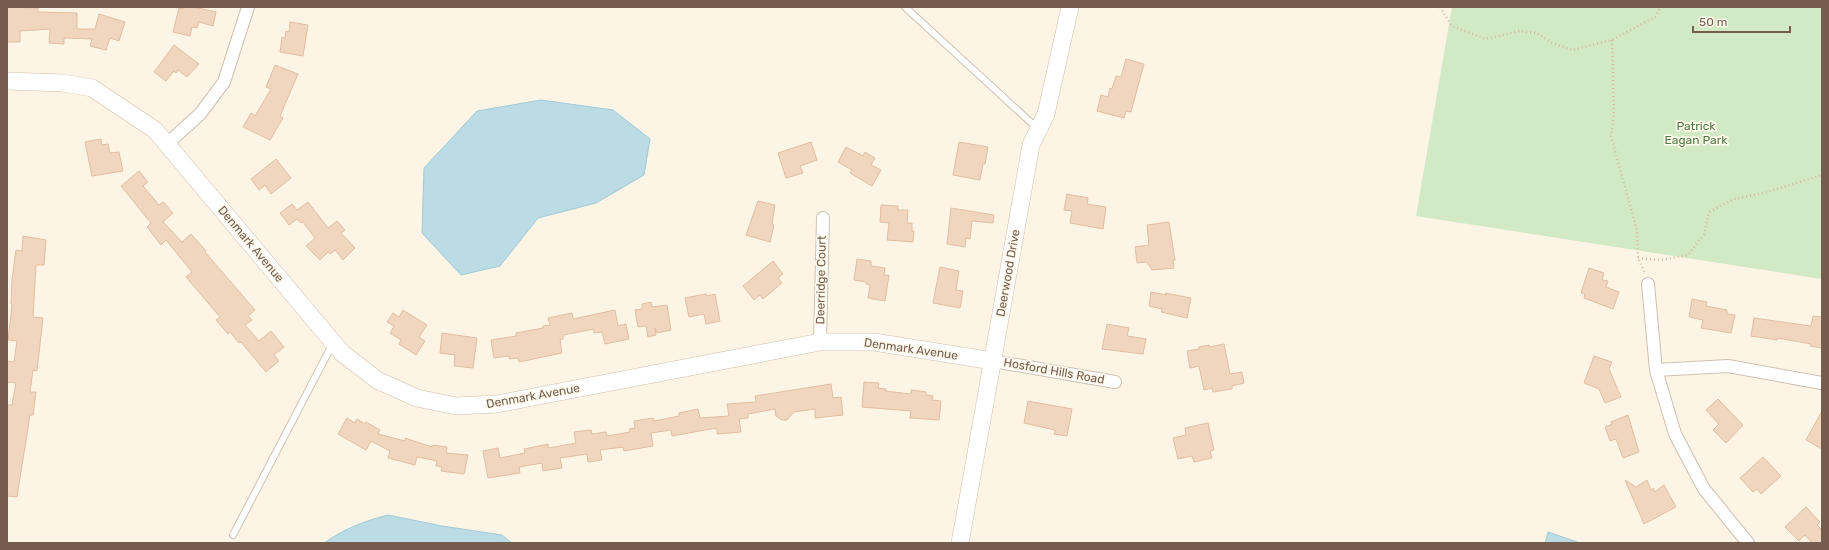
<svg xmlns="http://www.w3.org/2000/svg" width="1829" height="550" viewBox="0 0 1829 550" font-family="Rubik,sans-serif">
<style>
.green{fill:#d1e9c5}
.water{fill:#bbdbe5;stroke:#a2cad6}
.building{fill:#f0d6bf;stroke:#e2bea0}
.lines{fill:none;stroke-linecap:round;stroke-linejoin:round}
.lane-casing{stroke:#cfc0b0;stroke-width:8}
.street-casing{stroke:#cfc0b0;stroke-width:14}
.secondary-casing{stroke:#d0beaa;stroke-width:18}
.path{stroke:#d5baa2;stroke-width:2.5;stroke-dasharray:1 3;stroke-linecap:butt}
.lane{stroke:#fff;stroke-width:6}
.street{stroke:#fff;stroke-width:12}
.secondary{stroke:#fff;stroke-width:17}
.labels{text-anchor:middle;stroke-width:3.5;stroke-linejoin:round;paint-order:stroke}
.park-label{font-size:12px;fill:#507944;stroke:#fef9ed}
.street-label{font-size:12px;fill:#745d4c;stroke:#fef9ed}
</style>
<rect width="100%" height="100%" fill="#fcf5e6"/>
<path class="green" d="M1452,7H1822V279L1416,216Z"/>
<g class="water">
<path d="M541,100L613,110L650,139L644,175L596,203L538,218L500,266L461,275L422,233L424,168L477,111Z"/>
<path d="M388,515L442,526L502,535L512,543H324C344,529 364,521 388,515Z"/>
<path d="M1548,532L1580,543H1545Z"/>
</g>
<g class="building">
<path d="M7,7L38,8V12L77,13V29H95L99,14L125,22L119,41L110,38L106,50L90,46L92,39L64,38V44L49,43L50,29L20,31V42H7Z"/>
<path d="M183,7H194L216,12L213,26L199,22L197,28L192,27L190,36L173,32L179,8L183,9Z"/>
<path d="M290,22L308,25L303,56L280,52L282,37L285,38L286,31L289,32Z"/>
<path d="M174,45L199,64L187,77L178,70L176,73L174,71L166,81L154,72Z"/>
<path d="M1126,59L1144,64L1131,112L1126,111L1124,118L1097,111L1101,95L1108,97L1110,88L1112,89L1116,76L1121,77Z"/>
<path d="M275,65L298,74L280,116L283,118L270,140L243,127L251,113L255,116L271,89L266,87Z"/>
<path d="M101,139L102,145L108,144L110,153L119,152L123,171L92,176L85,142Z"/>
<path d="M811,142L817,160L800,166L803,173L786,178L778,153Z"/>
<path d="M959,142L988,147L985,164H983L980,180L953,175Z"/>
<path d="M846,147L863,156L865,152L875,158L871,165L881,170L872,186L850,173L852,170L838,162Z"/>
<path d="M276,159L291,178L271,194L265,185L259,190L251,179Z"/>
<path d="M139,171L148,182L143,186L159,205L163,202L173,213L163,222L182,242L191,234L206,251L205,252L255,310L248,316L252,320L245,325L259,341L271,331L284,347L274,355L279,361L266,372L241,342L239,343L230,332L228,334L216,320L220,317L186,277L192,272L166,240L161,245L147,227L151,223L121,186Z"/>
<path d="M1067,194L1088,198L1087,204L1106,207L1103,229L1070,223L1072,211L1064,210Z"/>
<path d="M758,201L775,205L772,224L774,225L770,242L746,235Z"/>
<path d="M308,202L328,228L337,221L345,230L341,233L355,248L343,260L335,250L330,254L328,252L320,260L306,246L315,238L303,222L301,223L297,219L289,225L280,213L292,204L297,210Z"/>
<path d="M881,205L898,206V210H908L907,223H912V231H914L913,242L887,240L889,223L880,222Z"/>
<path d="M951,208L994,215L993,223L972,221L970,239L966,238L965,247L947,244Z"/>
<path d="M1169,222L1175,260H1173L1174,268L1152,270L1147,262L1137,263L1135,247L1149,245L1147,225Z"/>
<path d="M23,236L46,240L44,265H36L33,317L43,318L37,371L33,370L30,392H36L33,415H30L17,497L7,496V405H12L16,383L7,382V361L14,362L17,341L8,340L12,305L11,304L12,280L16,250L22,251Z"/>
<path d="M857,259L871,261V266L885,268L884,275H889L885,301L868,298L870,285L866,284V282L854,280Z"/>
<path d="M773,261L783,274L778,278L782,283L763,299L760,295L754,300L743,286Z"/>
<path d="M940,267L959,271L956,290L963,291L960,308L933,303Z"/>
<path d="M1589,268L1604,273L1602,280L1608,281L1606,287L1619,292L1613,309L1584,298L1585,294L1581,293Z"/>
<path d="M1151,292L1167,295L1165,293L1191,298L1187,318L1161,312L1162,309L1149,306Z"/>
<path d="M706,294L707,296L715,294L720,321L706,324L704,314L689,317L685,298Z"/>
<path d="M1692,299L1707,302L1706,306L1727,310V314L1735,315L1731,333L1701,328L1703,320L1689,317Z"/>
<path d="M651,302L652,307L667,305L671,330L657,333L655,328L656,335L648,337L646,326L638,327L635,310L642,309V304Z"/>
<path d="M403,310L427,325L419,337L425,341L416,355L399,344L401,340L390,333L394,326L387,322L393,313L399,317Z"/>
<path d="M615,310L618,326L626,324L629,339L605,344L602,332L594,333V329L563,335V339L560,340L562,353L519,362L518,358L509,359V356L494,358L491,340L516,336V333L543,328V326L550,325L548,318L572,313L573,319Z"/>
<path d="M1813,316L1822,317V348L1810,346L1811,344L1778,338L1777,340L1751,336L1754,318L1811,326Z"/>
<path d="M1107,324L1129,328L1127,336L1146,339L1143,354L1102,349Z"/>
<path d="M442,333L477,338L473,368L454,366L455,355L440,353Z"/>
<path d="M1224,344L1230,374L1242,372L1244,383L1232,386V389L1213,392L1212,388L1204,390L1199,366L1190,368L1187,351L1199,349V347L1209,345V347Z"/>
<path d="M1594,356L1612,362L1609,369L1621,397L1605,403L1599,389L1584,383Z"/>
<path d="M864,382L879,383L878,388L886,389L885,391L911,394V390L926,392V395L933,396L932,400L941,401L939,420L910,418L911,411L862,407Z"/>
<path d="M831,384L833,398L841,397L843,415L815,418V409L794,412L787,420H782L776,416L775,409L748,414V418L739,419L741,432L717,434V428L672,436L671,430L651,433L653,446L624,451L623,447L600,450L602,460L588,462L587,454L560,458L562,468L543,471L542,463L519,467L520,473L488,478L483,451L498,448L500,458L525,453L524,449L548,444L549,448L576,443L574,432L591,430L592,434L606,432L607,436L630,432L629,429L635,428L634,421L653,418L654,421L679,416V413L698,409L700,418L729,416L727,404L756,402L755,396Z"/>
<path d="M1718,399L1743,425L1726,443L1713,430L1719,424L1706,410Z"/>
<path d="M1028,401L1072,409L1067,436L1054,434L1055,430L1024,423Z"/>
<path d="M1822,411V449L1806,440Z"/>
<path d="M1628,415L1639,452L1623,458L1616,439L1610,441L1605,427L1612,424L1611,422Z"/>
<path d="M347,418L355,423L357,419L365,424L366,422L380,430L378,434L405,441V438L432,447L433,445L447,447L446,453L468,455L464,474L441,471L442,467L436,466L437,461L417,457L415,465L388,458L390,451L371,441L366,450L338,434Z"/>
<path d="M1208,423L1214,450L1210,451L1212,458L1194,462L1192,456L1178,459L1173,438L1186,435L1185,428Z"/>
<path d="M1763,457L1781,476L1761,494L1757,489L1753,492L1740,478Z"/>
<path d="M1625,480L1636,487L1647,480L1651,490L1653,488L1655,492L1664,485L1676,507L1644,524Z"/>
<path d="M1806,507L1820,522L1817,525L1822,530V543H1812L1805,535L1799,541L1785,527Z"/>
</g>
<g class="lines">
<defs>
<g id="lane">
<path d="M905,7L1037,128"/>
<path d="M233,535L332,345"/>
</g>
<g id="street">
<path d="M167,144L200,114L224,82L248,7"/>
<path d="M1648,284L1656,370L1675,434L1704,489L1748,543"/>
<path d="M820,342L823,218"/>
<path d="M993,361L1115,382"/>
<path d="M1656,370L1728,366L1822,383"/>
</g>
<g id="secondary">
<path d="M7,81L63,83L92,88L155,130L342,353L377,380L417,398L456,406L497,404L820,342H874L993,361"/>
<path d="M960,543L1031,145L1046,114L1070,7"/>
</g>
</defs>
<use href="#lane" class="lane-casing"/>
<use href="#street" class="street-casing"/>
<use href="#secondary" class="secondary-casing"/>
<g class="path">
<path d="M1440,7L1452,26L1486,39L1519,31L1537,33L1552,43L1573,50L1612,40L1655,17L1661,7"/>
<path d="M1612,40L1614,113L1611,136L1637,231L1638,258L1645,273"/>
<path d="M1638,258L1661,260L1688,255L1704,234L1709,212L1734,199L1764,193L1822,175"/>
</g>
<use href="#lane" class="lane"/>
<use href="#street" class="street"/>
<use href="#secondary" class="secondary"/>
</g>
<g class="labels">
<g class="park-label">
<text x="1696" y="130">Patrick<tspan x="1696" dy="14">Eagan Park</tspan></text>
</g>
<g class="street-label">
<text transform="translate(251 244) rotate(50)" y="4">Denmark Avenue</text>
<text transform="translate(1008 273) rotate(-80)" y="4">Deerwood Drive</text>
<text transform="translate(821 280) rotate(-89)" y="4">Deerridge Court</text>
<text transform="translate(911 349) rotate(8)" y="4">Denmark Avenue</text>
<text transform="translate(1054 371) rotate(10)" y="4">Hosford Hills Road</text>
<text transform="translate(533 396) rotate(-10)" y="4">Denmark Avenue</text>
</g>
</g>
<rect width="1829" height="550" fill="none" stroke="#745d4c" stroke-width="16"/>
<path d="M1693 26v6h97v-6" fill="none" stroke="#745d4c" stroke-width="2"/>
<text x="1699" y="26" font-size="12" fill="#745d4c" stroke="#fef9ed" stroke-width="3" paint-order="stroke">50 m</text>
</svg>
